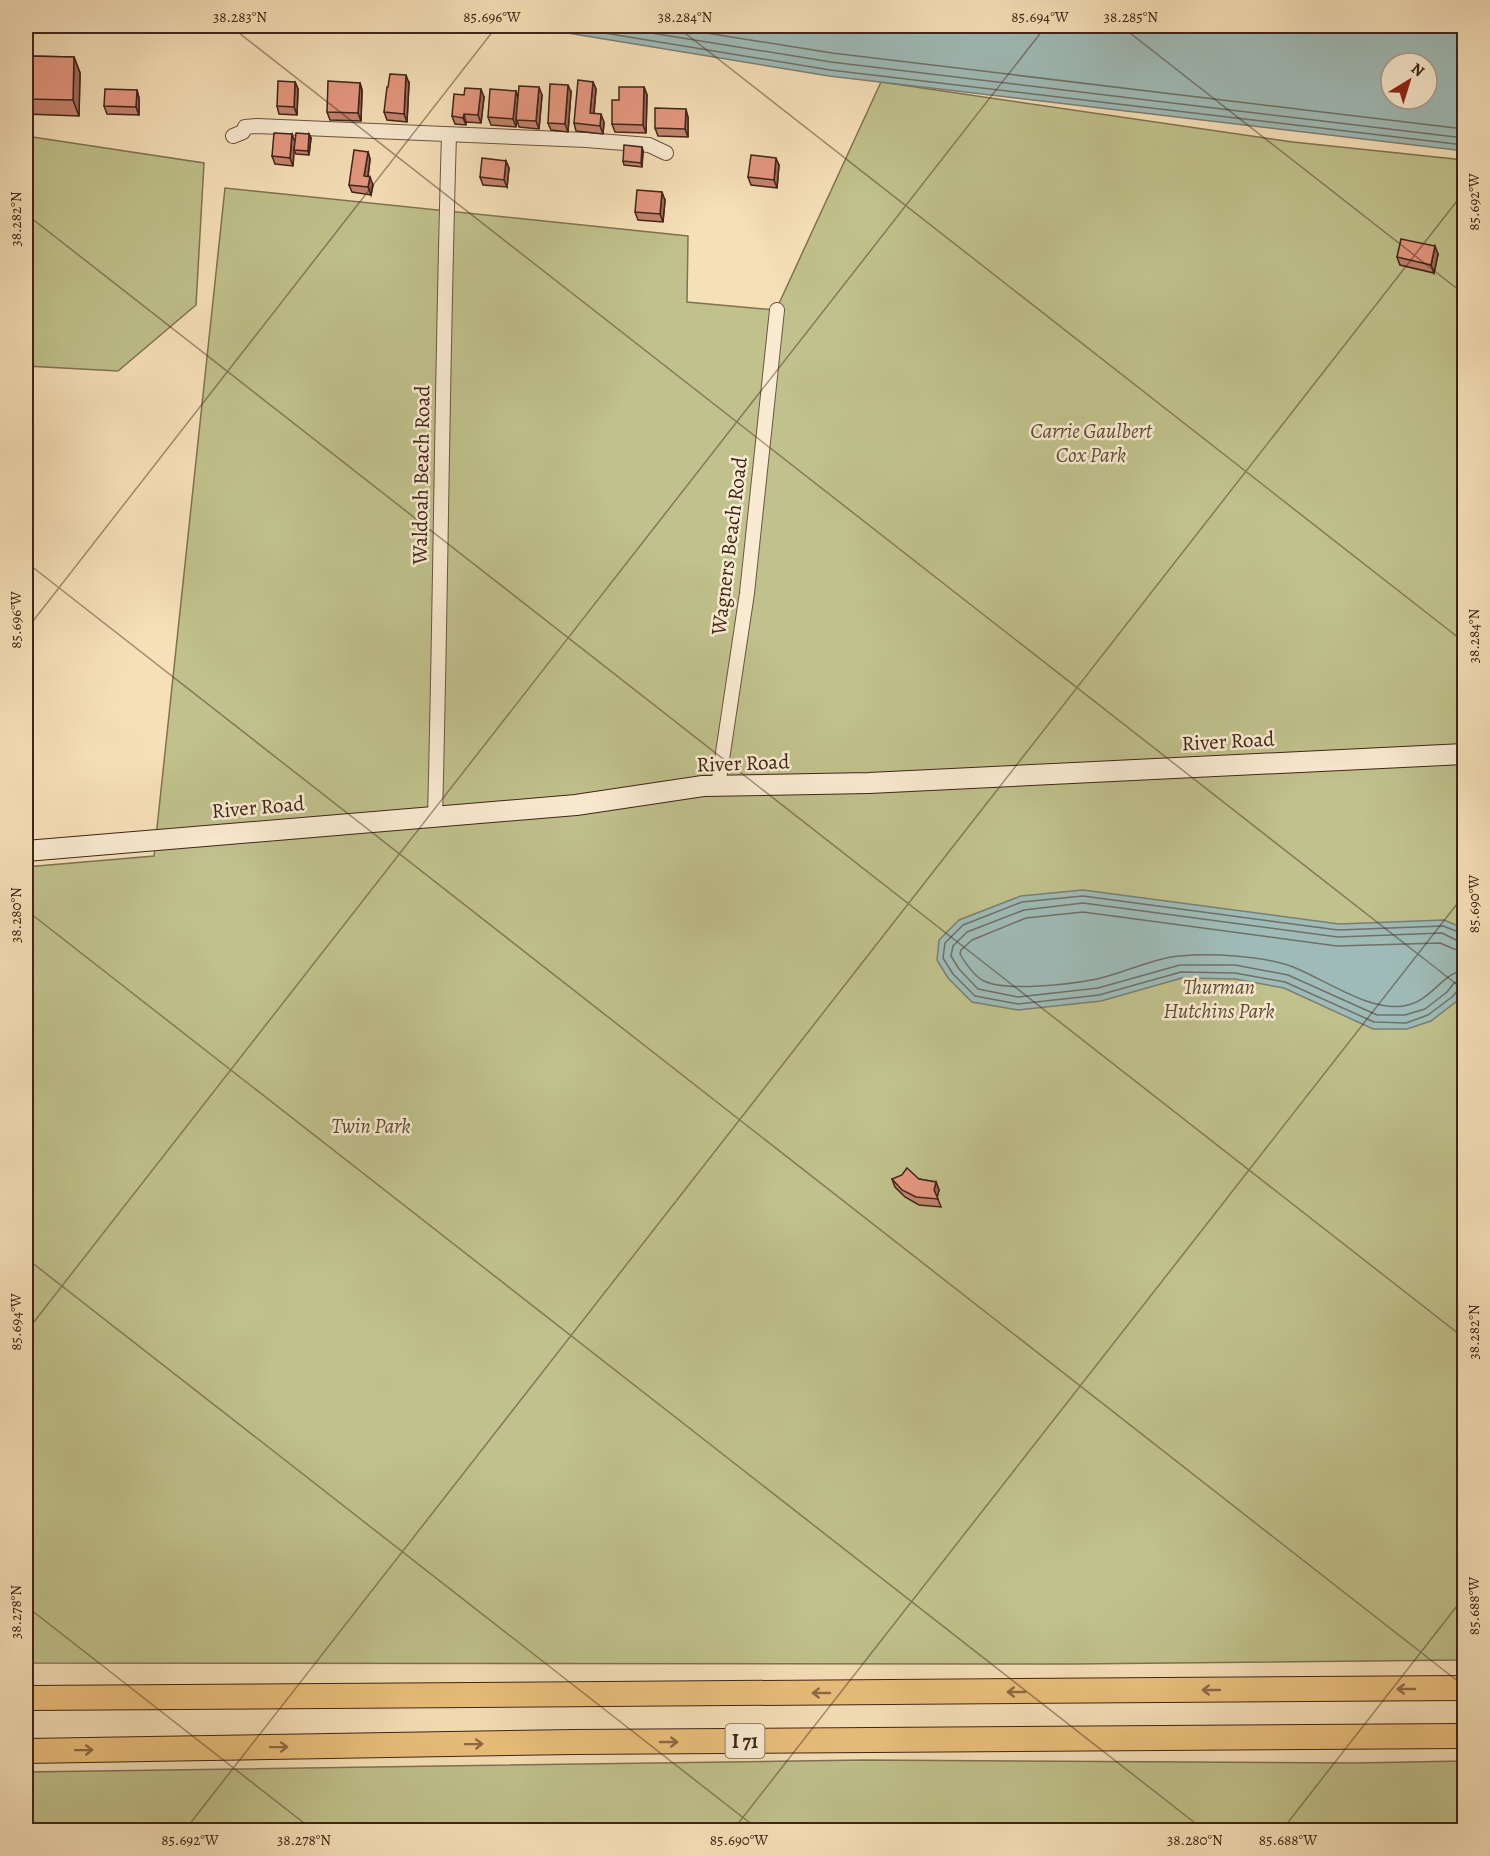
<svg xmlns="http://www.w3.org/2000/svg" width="1490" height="1856" viewBox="0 0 1490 1856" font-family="Alegreya,serif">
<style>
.green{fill:#c0c18c;stroke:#807252;stroke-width:1.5}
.water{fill:#9fbbb7;stroke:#797f77;stroke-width:1.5;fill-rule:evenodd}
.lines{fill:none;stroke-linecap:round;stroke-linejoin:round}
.shore{stroke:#6f7068;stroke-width:1.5}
.street-casing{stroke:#6d5340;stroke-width:16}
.secondary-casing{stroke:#3f2418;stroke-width:22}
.highway-casing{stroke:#3f2418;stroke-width:26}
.street{stroke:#f9ebd1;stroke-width:14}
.secondary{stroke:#f9ebd1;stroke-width:20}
.highway{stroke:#ebc07c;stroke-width:24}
.wall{fill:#c5836f;stroke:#3f2418;stroke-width:1.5}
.shaded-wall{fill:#a06a5a;stroke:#3f2418;stroke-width:1.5}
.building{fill:#e59881;stroke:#3f2418;stroke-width:1.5}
.oneway{stroke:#8c6a45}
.ticks{fill:none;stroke:#3f2418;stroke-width:1.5;stroke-opacity:0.45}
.labels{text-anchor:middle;stroke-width:5;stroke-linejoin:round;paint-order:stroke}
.shield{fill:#f9ebd1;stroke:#776050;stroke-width:1.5}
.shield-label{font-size:20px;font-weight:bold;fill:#3f2418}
.park-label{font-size:21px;font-style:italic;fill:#5f4b35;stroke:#f9ebd1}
.street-label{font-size:21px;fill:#3f2418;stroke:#f9ebd1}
.neatline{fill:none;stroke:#3f2418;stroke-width:2}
.ticks-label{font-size:15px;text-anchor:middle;fill:#3f2418}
</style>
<rect width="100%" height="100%" fill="#f6e0b8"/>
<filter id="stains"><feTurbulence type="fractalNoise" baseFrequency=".00333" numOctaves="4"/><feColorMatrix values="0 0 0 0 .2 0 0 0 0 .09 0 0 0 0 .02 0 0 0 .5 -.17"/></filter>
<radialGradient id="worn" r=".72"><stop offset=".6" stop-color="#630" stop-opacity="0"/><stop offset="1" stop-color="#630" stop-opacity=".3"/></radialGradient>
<g class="green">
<path d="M881,82L1293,142L1464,160V1660L1072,1664L26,1663V867L154,856L225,188L688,236L687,302L776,310Z"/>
<path d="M26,136L204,163L196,305L118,371L26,366Z"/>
<path d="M864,1760L1356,1763L1464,1761V1830H26V1772Z"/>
</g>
<g class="water">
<path d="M525,26H1464V151L829,76ZM1391,63H1427V99H1391Z"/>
<path d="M1083,890L1339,924L1444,920L1461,927L1464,935V990L1457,1001L1431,1021L1407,1029H1373L1284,988L1235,979L1182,978L1101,1001L1018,1010L972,1002L948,978L937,960L939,940L959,920L1021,896Z"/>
</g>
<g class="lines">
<g class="shore">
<path d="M562,26L830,70L1464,145"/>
<path d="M608,26L831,62L1464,138"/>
<path d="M663,26L832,53L1464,129"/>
<path d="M1464,934L1443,926L1338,930L1083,896L1022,902L963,925L945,943L943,958L953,974L975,996L1018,1004L1099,995L1181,972L1235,973L1285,982L1374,1022L1406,1023L1428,1015L1452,997L1459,989L1464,988"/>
<path d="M1464,942L1458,941L1442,933L1338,937L1083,903L1024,910L967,932L953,946L951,956L959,969L978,989L1018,997L1098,988L1180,965H1235L1288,975L1377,1015H1405L1425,1009L1447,992L1454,983L1464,980"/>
<path d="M1464,951L1454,949L1440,943L1337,946L1083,912L1026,918L972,940L961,950L960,954C965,963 975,977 984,981C1006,992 1072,984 1097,979C1124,973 1153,958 1180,956C1210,953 1266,956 1293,967C1326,980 1368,1011 1403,1006C1432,1002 1442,972 1464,971"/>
</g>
<defs>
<g id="street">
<path d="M233,136L243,132L245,127L257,126L586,140L649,145L666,153"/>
<path d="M718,786L747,593L777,310"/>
<path d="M435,817C441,589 442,362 449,135"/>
</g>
<path id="secondary" d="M26,851L576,805L703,786L869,783L1464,754"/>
<g id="highway">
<path d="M26,1698L1464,1688"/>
<path d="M26,1751L573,1742L1464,1736"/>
</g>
</defs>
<use href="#street" class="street-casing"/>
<use href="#secondary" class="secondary-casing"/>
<use href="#highway" class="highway-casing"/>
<use href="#street" class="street"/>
<use href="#secondary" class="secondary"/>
<use href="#highway" class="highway"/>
</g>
<g class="wall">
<path d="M26,56L74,57L80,73L79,116L26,114Z"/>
<path d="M295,82L298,89L297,115L279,114L277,106Z"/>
<path d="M593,82L596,89L594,114L604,122L603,134L576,131L574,123Z"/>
<path d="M360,83L362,90L361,121L330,120L327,112Z"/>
<path d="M409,83L407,122L387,120L384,112Z"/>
<path d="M644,87L647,95L646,133L615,132L612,124L619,100Z"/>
<path d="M137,90L139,98V115L107,114L104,106Z"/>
<path d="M516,91L518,97L542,95L539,129L519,127L517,120L516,127L491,125L488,117Z"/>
<path d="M571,92L568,132L551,130L548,123Z"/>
<path d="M484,97L481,123L466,122V125L455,124L452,116Z"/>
<path d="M688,117V137L658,136L655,128Z"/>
<path d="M292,134L293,166L275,164L272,156Z"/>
<path d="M309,134L311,138L309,155L296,154L294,150Z"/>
<path d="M643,151L642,167L624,165L623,161Z"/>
<path d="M368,152L370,159L368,177L373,185L371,195L352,192L349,185Z"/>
<path d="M506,161L509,168L507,187L483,185L480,177Z"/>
<path d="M779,165L777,188L751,185L748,177Z"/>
<path d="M665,200L663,222L638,220L635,212Z"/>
<path d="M1438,254L1434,273L1400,265L1397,257Z"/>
<path d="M892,1179H919L936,1182L939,1190L937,1197L941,1207L919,1205L905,1197L895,1187Z"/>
</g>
<g class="shaded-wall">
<path d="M74,57L80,73L79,116L73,100Z"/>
<path d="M406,75L409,83L407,122L404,114Z"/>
<path d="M295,82L298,89L297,115L294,107Z"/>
<path d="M593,82L596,89L593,121L590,113Z"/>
<path d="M360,83L362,90L361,121L358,113Z"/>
<path d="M568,85L571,92L568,132L565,124Z"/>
<path d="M539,87L542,95L539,129L536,121Z"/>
<path d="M644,87L647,95L646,133L643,125Z"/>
<path d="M481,89L484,97L481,123L478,115Z"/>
<path d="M137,90L139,98V115L136,107Z"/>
<path d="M516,91L518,98L516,127L513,119Z"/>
<path d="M686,109L688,117V137L685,129Z"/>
<path d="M464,114L466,122V125L463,118Z"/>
<path d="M601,114L604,122L603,134L600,126Z"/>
<path d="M292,134L295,142L293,166L290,158Z"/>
<path d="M309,134L311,138L309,155L308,151Z"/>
<path d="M642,147L643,151L642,167L641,163Z"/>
<path d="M368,152L370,159L367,184L364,176Z"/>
<path d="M776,158L779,165L777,188L774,180Z"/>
<path d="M506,161L509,168L507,187L504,180Z"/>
<path d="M370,177L373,185L371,195L368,187Z"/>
<path d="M662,192L665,200L663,222L660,214Z"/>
<path d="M1435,246L1438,254L1434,273L1431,265Z"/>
<path d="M936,1182L939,1190L937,1198L934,1190Z"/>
</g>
<g class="building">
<path d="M26,56L74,57L73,100L26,99Z"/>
<path d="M390,74L406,75L404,114L384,112L387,87H388Z"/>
<path d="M578,80L593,82L590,113L601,114L600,126L574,123Z"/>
<path d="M278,81L295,82L294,107L277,106Z"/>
<path d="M328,81L360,83L358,113L327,112Z"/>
<path d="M550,84L568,85L565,124L548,123Z"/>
<path d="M519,86L539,87L536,121L516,120Z"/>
<path d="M619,87H644L643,125L612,124V100H619Z"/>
<path d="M465,88L481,89L478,115L464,114L463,118L452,116L454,94L464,95Z"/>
<path d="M105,89L137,90L136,107L104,106Z"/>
<path d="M490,89L516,91L513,119L488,117Z"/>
<path d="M655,108L686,109L685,129L655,128Z"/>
<path d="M274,133L292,134L290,158L272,156Z"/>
<path d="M296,133L309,134L308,151L294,150Z"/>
<path d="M624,145L642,147L641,163L623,161Z"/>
<path d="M354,150L368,152L364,176L370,177L368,187L349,185Z"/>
<path d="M751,155L776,158L774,180L748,177Z"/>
<path d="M482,158L506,161L504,180L480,177Z"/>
<path d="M637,190L662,192L660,214L635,212Z"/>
<path d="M1401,239L1435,246L1431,265L1397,257Z"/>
<path d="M907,1168L919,1179L936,1182L934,1190L938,1199L916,1197L902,1190L892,1179L902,1175Z"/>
</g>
<defs><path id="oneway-shaft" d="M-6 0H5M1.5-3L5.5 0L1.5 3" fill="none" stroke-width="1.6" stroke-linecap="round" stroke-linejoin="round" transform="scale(1.5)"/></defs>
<g class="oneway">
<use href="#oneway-shaft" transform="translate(1406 1689) rotate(180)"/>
<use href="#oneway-shaft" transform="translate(1211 1690) rotate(180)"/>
<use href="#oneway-shaft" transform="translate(1016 1692) rotate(180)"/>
<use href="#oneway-shaft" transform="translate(821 1693) rotate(180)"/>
<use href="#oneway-shaft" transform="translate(669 1742)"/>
<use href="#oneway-shaft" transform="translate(474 1744) rotate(-1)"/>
<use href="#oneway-shaft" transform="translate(279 1747) rotate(-1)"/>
<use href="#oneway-shaft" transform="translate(84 1750) rotate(-1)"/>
</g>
<path class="ticks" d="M230,26L1464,990M676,26L1464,642M1121,26L1464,294M26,214L1464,1338M26,562L1464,1686M26,630L497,26M26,910L1204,1830M26,1258L759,1830M26,1332L1046,26M26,1606L313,1830M185,1830L1464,192M733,1830L1464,895M1282,1830L1464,1597"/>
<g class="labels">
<rect class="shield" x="725.5" y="1724" width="39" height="34" rx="4.5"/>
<g class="shield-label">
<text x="745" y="1748">I 71</text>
</g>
<g class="park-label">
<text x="1091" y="438">Carrie Gaulbert<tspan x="1091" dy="24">Cox Park</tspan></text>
<text x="1219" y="994">Thurman<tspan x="1219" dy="24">Hutchins Park</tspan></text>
<text x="371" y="1133">Twin Park</text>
</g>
<g class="street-label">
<text transform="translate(421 475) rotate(-89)" y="7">Waldoah Beach Road</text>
<text transform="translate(729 546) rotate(-83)" y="7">Wagners Beach Road</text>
<text transform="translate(1228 741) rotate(-3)" y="7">River Road</text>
<text transform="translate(743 763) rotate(-2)" y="7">River Road</text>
<text transform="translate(258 807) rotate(-5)" y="7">River Road</text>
</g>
</g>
<rect width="1490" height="1856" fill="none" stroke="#f6e0b8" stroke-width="66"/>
<g transform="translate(1409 81) rotate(38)"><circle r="28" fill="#f9ebd1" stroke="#af9b87" stroke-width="1.5"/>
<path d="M0-4.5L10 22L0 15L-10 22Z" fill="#8f2418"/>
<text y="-9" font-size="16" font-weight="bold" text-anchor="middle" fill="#3f2418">N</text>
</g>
<rect x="33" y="33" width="1424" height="1790" class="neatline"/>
<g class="ticks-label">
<text x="240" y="22">38.283°N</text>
<text x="492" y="22">85.696°W</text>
<text x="685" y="22">38.284°N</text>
<text x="1040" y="22">85.694°W</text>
<text x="1131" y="22">38.285°N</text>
<text transform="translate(1474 202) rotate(-90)" y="5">85.692°W</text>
<text transform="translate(16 219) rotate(-90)" y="5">38.282°N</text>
<text transform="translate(16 620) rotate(-90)" y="5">85.696°W</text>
<text transform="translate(1474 636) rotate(-90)" y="5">38.284°N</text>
<text transform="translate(1474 904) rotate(-90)" y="5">85.690°W</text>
<text transform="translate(16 915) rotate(-90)" y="5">38.280°N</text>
<text transform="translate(16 1322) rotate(-90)" y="5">85.694°W</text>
<text transform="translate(1474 1332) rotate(-90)" y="5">38.282°N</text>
<text transform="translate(1474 1606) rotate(-90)" y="5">85.688°W</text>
<text transform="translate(16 1612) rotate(-90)" y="5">38.278°N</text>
<text x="190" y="1845">85.692°W</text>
<text x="304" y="1845">38.278°N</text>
<text x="739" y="1845">85.690°W</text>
<text x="1195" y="1845">38.280°N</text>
<text x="1288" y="1845">85.688°W</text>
</g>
<rect width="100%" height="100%" filter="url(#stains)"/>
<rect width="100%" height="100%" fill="url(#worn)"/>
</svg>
